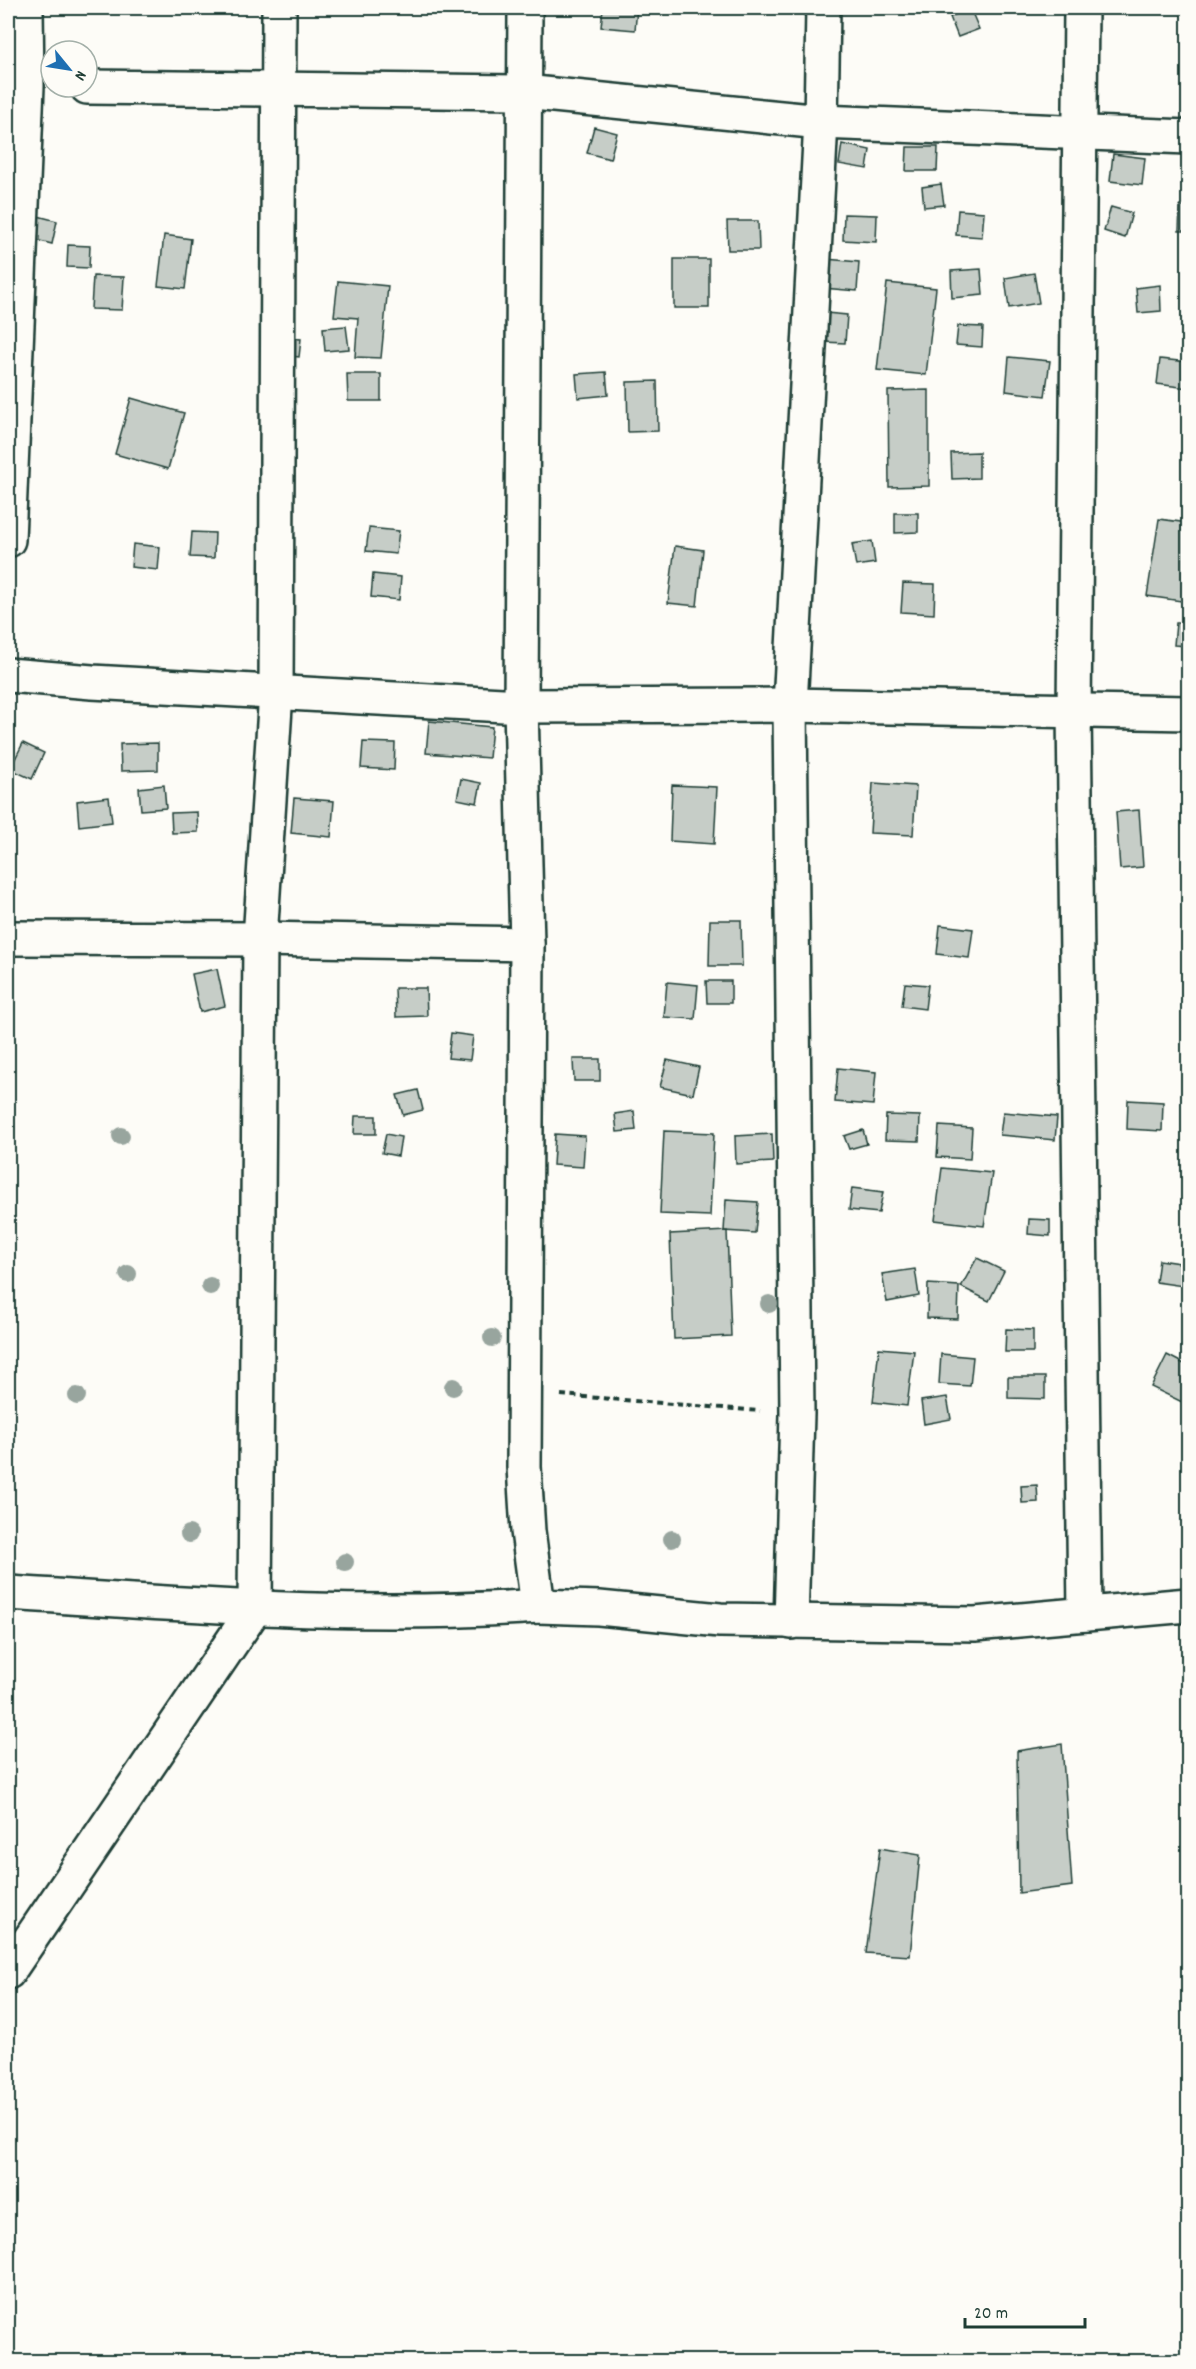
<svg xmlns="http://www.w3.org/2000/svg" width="1196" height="2369" viewBox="0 0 1196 2369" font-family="Dekko,sans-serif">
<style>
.building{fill:#c6cdc7;stroke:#1f3d34;stroke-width:1.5}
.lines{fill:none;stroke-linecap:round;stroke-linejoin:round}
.minor-casing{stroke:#1f3d34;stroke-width:38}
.tertiary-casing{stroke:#1f3d34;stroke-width:38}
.path{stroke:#1f3d34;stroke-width:4;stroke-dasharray:6 4.5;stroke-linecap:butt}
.minor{stroke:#fdfcf7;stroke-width:33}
.tertiary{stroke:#fdfcf7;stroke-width:33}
.tree{fill:#98a59e}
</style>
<rect width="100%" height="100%" fill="#fdfcf7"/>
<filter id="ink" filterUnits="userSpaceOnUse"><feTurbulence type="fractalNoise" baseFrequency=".0167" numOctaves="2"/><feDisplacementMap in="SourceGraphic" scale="12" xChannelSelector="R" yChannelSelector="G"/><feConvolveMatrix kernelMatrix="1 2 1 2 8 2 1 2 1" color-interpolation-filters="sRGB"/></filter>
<g filter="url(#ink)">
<g class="building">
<path d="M603,8H637L635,30L601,27Z"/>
<path d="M970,8L979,29L958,37L950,17Z"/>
<path d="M594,127L617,133L610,159L587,153Z"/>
<path d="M842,144L870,150L867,169L839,164Z"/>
<path d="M907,147H938L937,171H906Z"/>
<path d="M1113,154L1145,158L1142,185L1110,181Z"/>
<path d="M941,184L944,205L924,207L922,187Z"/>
<path d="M1180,206H1188V231H1179Z"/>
<path d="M1111,207L1132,213L1125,238L1104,231Z"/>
<path d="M958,210L984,212L982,237L956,235Z"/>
<path d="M844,214L877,215L876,242L843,240Z"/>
<path d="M34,215L57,221L52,244L28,238Z"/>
<path d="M727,221H758L759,250H728Z"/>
<path d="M164,235L191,239L185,289L158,286Z"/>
<path d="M68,245L90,246L89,268L67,267Z"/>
<rect x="674" y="259" width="35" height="49"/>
<path d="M826,259L859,262L857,291L823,288Z"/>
<path d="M981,269L983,295L952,298L951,271Z"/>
<path d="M1034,273L1039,303L1009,308L1005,278Z"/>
<path d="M93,276L124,277L122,310L91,309Z"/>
<path d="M338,281L388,286L381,358L355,357L358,318L334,316Z"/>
<path d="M887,283L936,288L926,375L877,370Z"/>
<path d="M1160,285L1161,311L1138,313L1136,288Z"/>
<path d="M826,313L847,315L845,343L823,342Z"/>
<path d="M346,326L349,349L325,351L323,328Z"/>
<path d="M958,326L983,327L982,347L956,345Z"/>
<path d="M286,338L301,339L299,357L283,355Z"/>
<path d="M1009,357L1050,361L1045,396L1006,391Z"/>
<path d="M1160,359L1188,362V388L1157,384Z"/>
<path d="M606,372L608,395L578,398L576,374Z"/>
<path d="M347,374H381V401H348Z"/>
<path d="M657,381L658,431L628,432L627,382Z"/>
<path d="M929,390V486L889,487L888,391Z"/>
<path d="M131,398L184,413L168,469L115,454Z"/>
<path d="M979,452V478L952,479L951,453Z"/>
<path d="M895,513H918V532L895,533Z"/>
<path d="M1159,519L1188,523V602L1147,596Z"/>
<path d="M369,528L399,531L396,554L366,551Z"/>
<path d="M192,532L215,533L214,558L190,557Z"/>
<path d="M872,541L875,563L856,566L852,544Z"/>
<path d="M133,544L160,547L158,570L131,567Z"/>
<path d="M675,546L703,550L697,606L668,603Z"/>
<path d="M373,574L401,577L399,600L371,597Z"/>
<path d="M903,583L935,584L934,614L901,612Z"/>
<path d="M1176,623H1188V646L1174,645Z"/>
<path d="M429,721L492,727L489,758L426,753Z"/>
<path d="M363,742L395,743L394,770L361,768Z"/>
<path d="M23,743L44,753L32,779L10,769Z"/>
<path d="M158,743V770L121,771L120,744Z"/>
<path d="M461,779L481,783L477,803L457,799Z"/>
<path d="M873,783L916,786L913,835L870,833Z"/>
<path d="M164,785L166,808L141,810L139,788Z"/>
<path d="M672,785L717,787L714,844L670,841Z"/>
<path d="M109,797L112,822L79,826L77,801Z"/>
<path d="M294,798L334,801L331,837L291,833Z"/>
<path d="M1139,810L1143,867L1120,869L1116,812Z"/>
<path d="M197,812L198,832L172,833L171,813Z"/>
<path d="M710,920H741L742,966H709Z"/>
<path d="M940,925L973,929L969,958L937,954Z"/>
<path d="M217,969L225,1006L200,1012L192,974Z"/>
<path d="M706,981H731V1003H707Z"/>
<path d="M667,982L698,985L695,1019L664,1017Z"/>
<path d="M905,983L928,985L925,1009L902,1006Z"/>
<path d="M395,988H426L427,1016L396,1017Z"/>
<path d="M451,1033L473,1036L470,1060L448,1058Z"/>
<path d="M573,1059H600V1081H574Z"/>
<path d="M667,1060L699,1067L693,1094L660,1087Z"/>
<path d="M838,1068L876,1072L873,1105L835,1102Z"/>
<path d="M418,1090L423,1110L403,1115L397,1095Z"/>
<path d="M1128,1100L1163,1102L1162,1131L1127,1129Z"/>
<path d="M634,1111L636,1130L617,1132L615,1114Z"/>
<path d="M1003,1112L1057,1117L1055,1140L1000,1135Z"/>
<path d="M886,1115L920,1116L919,1141L885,1140Z"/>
<path d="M355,1116H376V1134H354Z"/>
<path d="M939,1126L972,1128L970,1159L937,1157Z"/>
<path d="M863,1130L867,1144L849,1149L844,1136Z"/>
<path d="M664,1131L714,1133L710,1216L660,1214Z"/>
<path d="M386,1134L401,1137L398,1156L382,1153Z"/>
<path d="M555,1134L585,1136L583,1167L553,1165Z"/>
<path d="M772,1134L773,1162L736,1164L735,1136Z"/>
<path d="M942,1168L992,1173L984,1226L935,1220Z"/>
<path d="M852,1188L883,1192L879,1213L849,1210Z"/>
<path d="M726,1200L758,1202L755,1233L724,1231Z"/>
<path d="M1029,1219L1050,1220V1236L1028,1234Z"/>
<path d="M727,1231L731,1336L674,1339L670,1234Z"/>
<path d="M977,1258L1004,1271L989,1301L961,1287Z"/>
<path d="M1159,1260L1186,1264L1183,1286L1156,1282Z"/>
<path d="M915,1269L919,1296L887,1302L882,1274Z"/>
<path d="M928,1284L959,1286L958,1319L927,1318Z"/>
<path d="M1006,1329L1033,1330V1352H1005Z"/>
<path d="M879,1348L914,1351L907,1406L873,1402Z"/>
<path d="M941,1354L973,1357L970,1386L939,1384Z"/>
<path d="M1167,1355L1188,1366V1389L1182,1402L1151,1387Z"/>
<path d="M1008,1377H1045V1399L1008,1398Z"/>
<path d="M947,1397L951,1419L924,1424L921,1401Z"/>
<path d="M1037,1485L1038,1502L1022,1503L1021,1486Z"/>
<path d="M1062,1744L1072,1886L1019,1893L1017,1751Z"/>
<path d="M880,1848L920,1855L910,1956L866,1953Z"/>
</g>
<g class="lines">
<defs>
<g id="minor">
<path d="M1081,8L1074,711L1085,1614"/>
<path d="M87,87L524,92L821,122L1188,137"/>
<path d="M8,540L27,86L26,8"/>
<path d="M8,675L92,682L521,706L790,705L1188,713"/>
<path d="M8,938L260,939L527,944"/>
<path d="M8,1593C184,1604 361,1619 538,1606"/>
<path d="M791,1622L797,1414L790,705L821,122L823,8"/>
<path d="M8,1972L255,1608L260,939L276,692L279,8"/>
</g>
<path id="tertiary" d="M525,8L521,706L527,944L524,1467L528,1531L538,1606L599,1608L720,1620L975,1624L1188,1605"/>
</defs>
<use href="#minor" class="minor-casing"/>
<use href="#tertiary" class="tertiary-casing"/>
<path class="path" d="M561,1395L760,1411"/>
<use href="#minor" class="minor"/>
<use href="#tertiary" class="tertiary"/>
</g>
<g class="tree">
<circle cx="121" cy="1136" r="9"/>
<circle cx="128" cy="1274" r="9"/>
<circle cx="210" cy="1286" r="9"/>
<circle cx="769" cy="1304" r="9"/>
<circle cx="492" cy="1338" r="9"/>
<circle cx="453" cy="1387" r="9"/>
<circle cx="77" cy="1396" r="9"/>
<circle cx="189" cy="1534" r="9"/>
<circle cx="672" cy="1539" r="9"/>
<circle cx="345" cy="1562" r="9"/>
</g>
</g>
<rect width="1196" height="2369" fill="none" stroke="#fdfcf7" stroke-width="30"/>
<rect x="15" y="15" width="1166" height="2339" fill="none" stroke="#1f3d34" stroke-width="2" filter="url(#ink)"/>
<g transform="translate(69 69) rotate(120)"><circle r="28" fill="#fdfcf7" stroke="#a4b0a9" stroke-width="1.5"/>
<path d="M0-4.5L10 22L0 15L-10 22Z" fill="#1f6fb2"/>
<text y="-9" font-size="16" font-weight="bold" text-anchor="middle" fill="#1f3d34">N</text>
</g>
<path d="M965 2318v9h120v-9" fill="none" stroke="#1f3d34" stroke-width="3"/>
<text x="974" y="2318" font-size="18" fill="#1f3d34" stroke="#fdfcf7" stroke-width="4.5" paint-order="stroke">20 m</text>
</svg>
